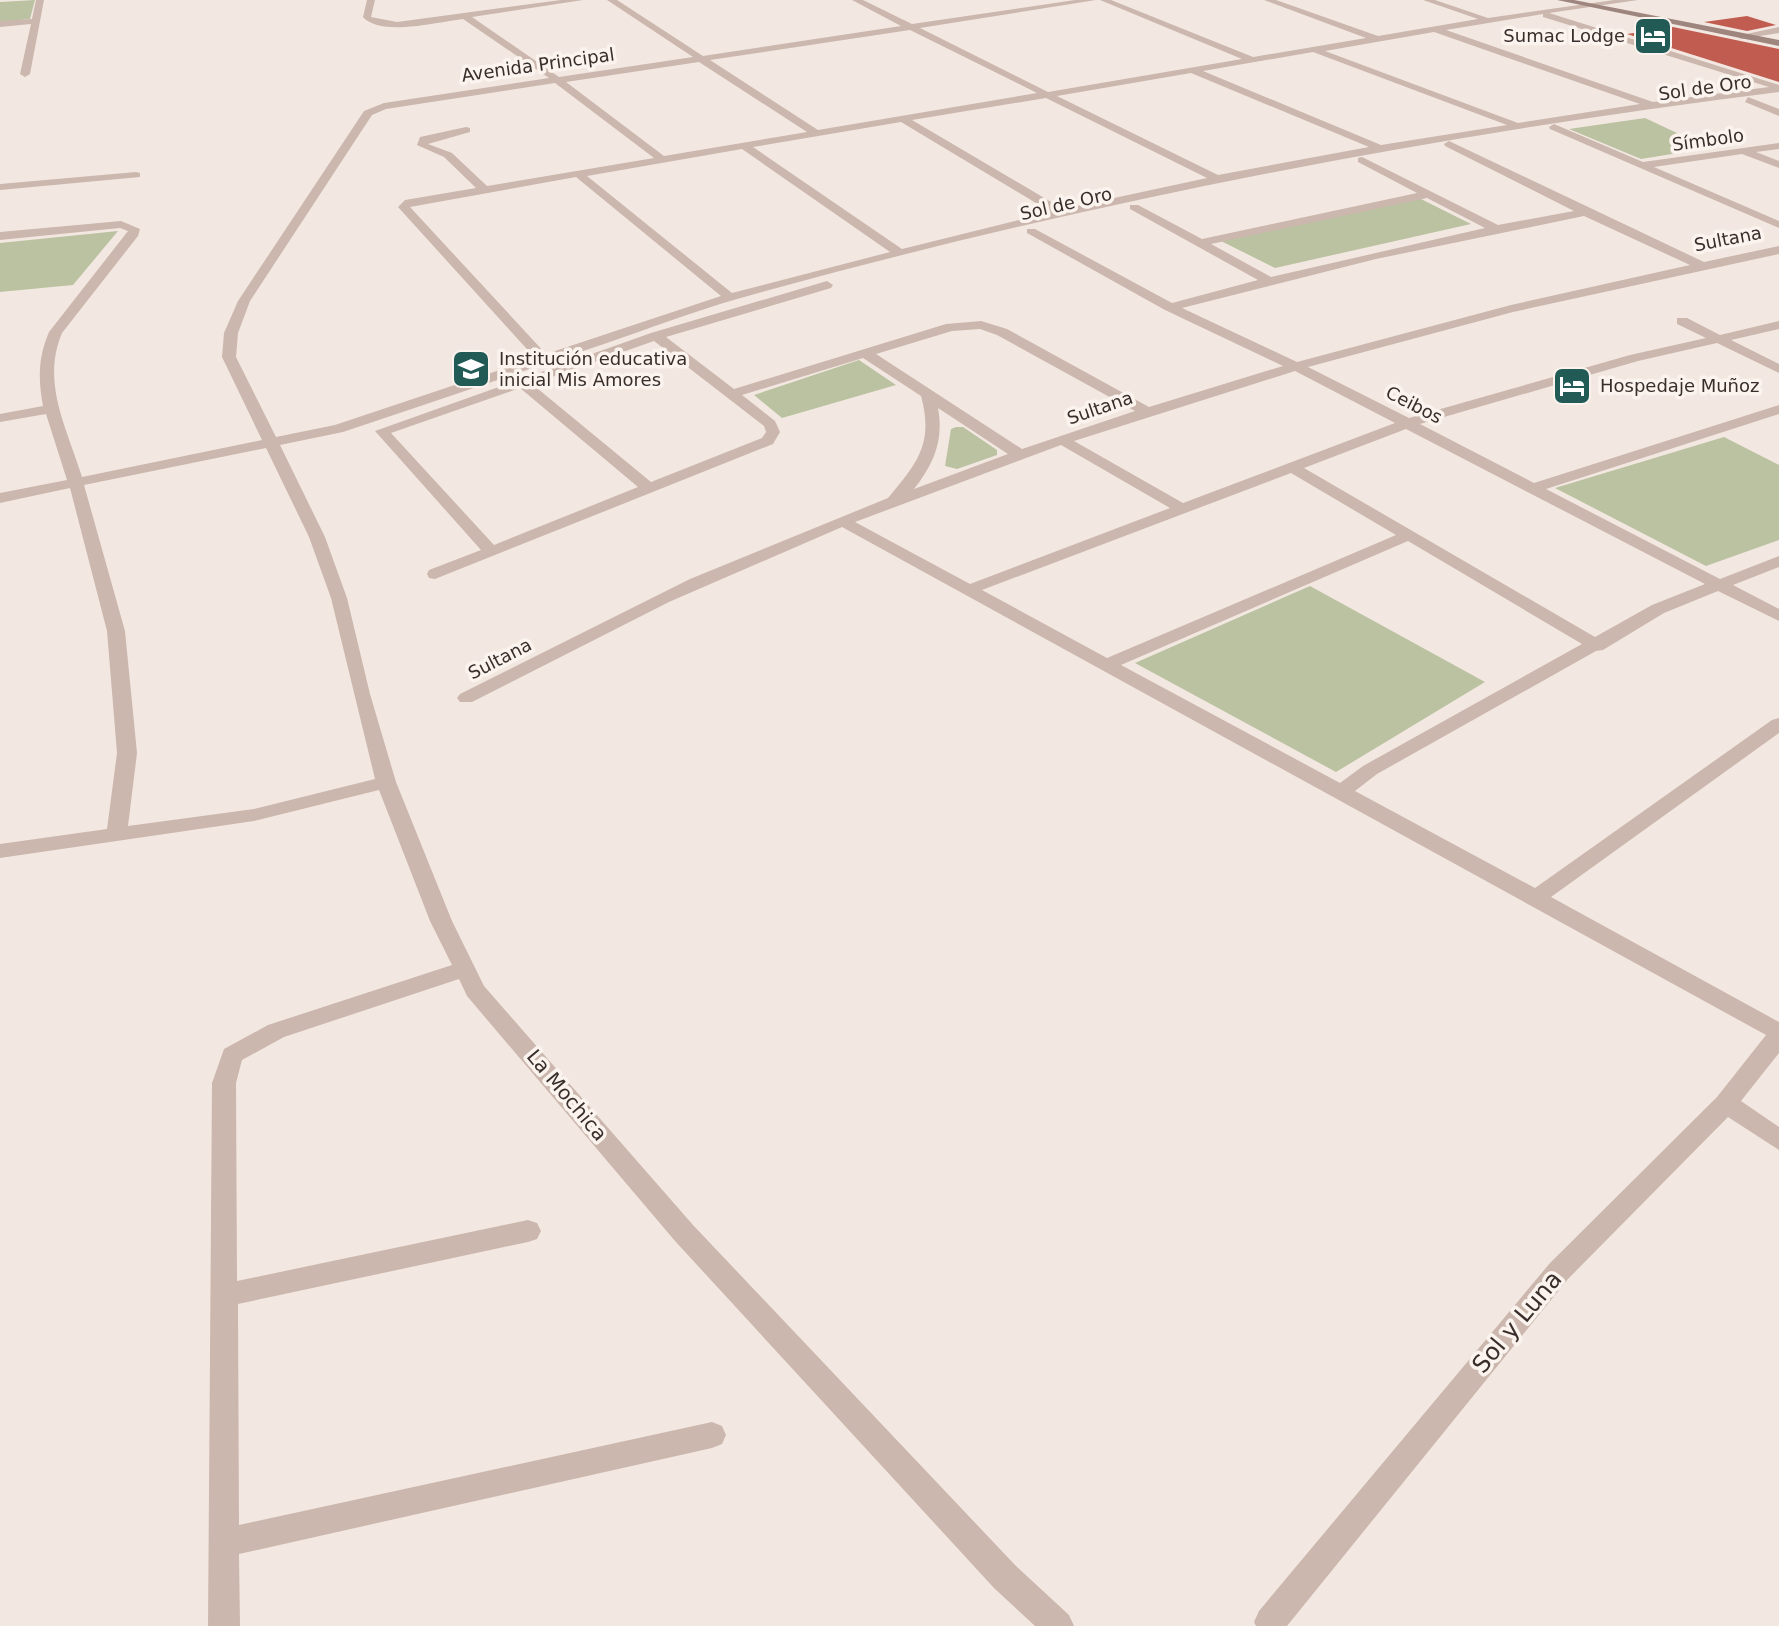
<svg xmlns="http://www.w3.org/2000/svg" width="1779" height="1626" viewBox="0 0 1779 1626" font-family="'DejaVu Sans',sans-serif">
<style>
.green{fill:#bbc2a1}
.building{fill:#c15d50}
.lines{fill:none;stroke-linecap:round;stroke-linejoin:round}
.service{fill:#cbb7ad;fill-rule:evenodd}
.minor{fill:#cbb7ad;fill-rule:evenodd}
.secondary{fill:#9e867e;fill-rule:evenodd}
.labels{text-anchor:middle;stroke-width:7;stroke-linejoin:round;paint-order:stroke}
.far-poi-label{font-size:18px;fill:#392e2b;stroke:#faf3ee;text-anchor:start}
.far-street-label{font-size:18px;fill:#392e2b;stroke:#faf3ee}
.street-label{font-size:20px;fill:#392e2b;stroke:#faf3ee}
.near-street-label{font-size:24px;fill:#392e2b;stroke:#faf3ee}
</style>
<rect width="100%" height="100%" fill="#f3e8e1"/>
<g class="green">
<path d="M35,0L30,19L0,22V2Z"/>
<path d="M1645,118L1709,148L1641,159L1569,129Z"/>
<path d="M1417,197L1471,224L1275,268L1219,240Z"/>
<path d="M118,231L73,285L0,292V243Z"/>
<path d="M859,360L896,385L782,418L754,395Z"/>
<path d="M956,427H963L997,450V455L957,469L945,466L951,429Z"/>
<path d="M1724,437L1779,465V540L1706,566L1555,488Z"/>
<path d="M1310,586L1485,682L1336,772L1135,663Z"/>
</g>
<g class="building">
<path d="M1747,16L1776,25L1747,31L1704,22Z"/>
<path d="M1673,27L1779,49V82L1627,34Z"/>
</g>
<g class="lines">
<path class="service" d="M136,172L140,173V177L0,190V184Z"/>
<g class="minor">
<path d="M36,0H44L30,74L25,77L20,74L31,24L0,27V21L32,19Z"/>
<path d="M367,0H375L371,17L397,22L561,0H583L472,17L559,77L693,57L607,0H617L703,56L901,26L852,0H863L912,24L1075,0H1096L920,28L1048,92L1242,59L1100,0H1111L1253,57L1366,38L1264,0H1276L1378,36L1478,19L1423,0H1435L1488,18L1614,0H1638L1549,13L1779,85V92C1427,136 1079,203 737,299C692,312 648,329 604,344C517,373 430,403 343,432L280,445L325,537L347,598L370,694L396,782L452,921L484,986L693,1225L1016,1566L1069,1615L1074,1626H1035L994,1588L675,1241L467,996L459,979L284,1037L242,1060L236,1083L237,1281L528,1220L537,1223L541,1231L537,1239L528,1242L238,1304L239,1525L712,1422L722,1426L726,1435L722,1444L712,1448L239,1554L240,1626H208L212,1083L224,1049L268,1025L452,965L430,921L379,790L254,821L0,858V844L107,829L117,753L107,631L70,488L0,503V493L67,480L46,414L0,422V414L43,406C38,379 38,358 49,332L128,231L120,228L0,240V232L121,221L140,229L138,236L62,333C41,383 67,428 82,477L262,440L222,357L224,333L238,301L364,111L384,103L549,78L463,19C438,22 380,37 363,17ZM1543,14V17L1769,87L1653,102L1446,30ZM910,30L1037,93L818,130L710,60ZM1434,32L1640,104L1518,123L1325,51ZM1313,52L1507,125L1381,145L1203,71ZM699,62L807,132L664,156L566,82ZM1191,73L1369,147L1218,175L1057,96ZM555,83L654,158L487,186L452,153L428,144L470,132V128L466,127L420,137L417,145L444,157L476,188L405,200L398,207L535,358L335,425L276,437L236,357L238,333L250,301L372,115L386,109ZM1046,98L1207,178L1063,209L912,120ZM901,122L1051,212L902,249L753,147ZM742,149L890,252L732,293L587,176ZM576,177L721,296L546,354L410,207ZM266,448L309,537L331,598L375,779L254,809L128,826L137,753L125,631L84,485Z"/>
<path d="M1779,27V33L1741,39L1737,36Z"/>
<path d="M1748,97L1779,109V116L1745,102Z"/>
<path d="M1554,124L1643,162L1779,143V149L1756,152L1779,161V168L1742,154L1654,167L1779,221V228L1550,129L1549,127Z"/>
<path d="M1449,141L1704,262L1779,246V254L1513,312L1308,367L1409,418L1630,355L1706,338L1677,324V318H1687L1720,335L1779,321V329L1731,340L1779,364V373L1717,343L1638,361L1420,424L1534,483L1779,405V414L1546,489L1720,579L1779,556V567L1733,585L1779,609V621L1718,591L1664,613L1603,650L1596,651L1377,774L1355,791L1535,888L1772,720L1779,718V733L1551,897L1779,1022V1053L1741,1101L1779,1127V1150L1728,1117L1568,1279L1287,1626H1256L1254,1622L1259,1611L1550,1263L1717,1097L1766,1035L842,527L669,602L472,702H460L457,698L460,694L690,579L888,498C917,463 934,444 921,396L863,358L742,395L775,421L780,432L773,444L435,579L429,578L427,574L429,570L481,550L375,431L651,333L827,281L833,285L831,288L666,337L734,389L946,324L981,321L1007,329L1149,407L1283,366L1165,310L1027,233V229H1035L1172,303L1258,280L1130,209V205H1138L1202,239L1417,193L1358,162V158L1362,157L1498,225L1574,211L1445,146L1444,144ZM1427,198L1485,228L1271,277L1211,244ZM1584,216L1690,265L1511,305L1297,362L1182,308L1376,259ZM980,329L997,335L1135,411L1022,449L876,354L952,331ZM654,341L764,426L766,432L762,438L651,482L532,384ZM1295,371L1395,423L1183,503L1074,441ZM520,388L638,487L494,545L391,433ZM938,408L1008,454L914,489C934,464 944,440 938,408ZM1406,429L1705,584L1652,605L1595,637L1304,468ZM1061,445L1170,508L970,584L855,522ZM1291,473L1396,535L1107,658L982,590ZM1408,541L1582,644L1363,766L1340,783L1121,665Z"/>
</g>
<path class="secondary" d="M1557,0H1574L1779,40V46Z"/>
</g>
<defs>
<symbol id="hotel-square" viewBox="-11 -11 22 22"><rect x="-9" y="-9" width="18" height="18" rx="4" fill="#225a56" stroke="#faf3ee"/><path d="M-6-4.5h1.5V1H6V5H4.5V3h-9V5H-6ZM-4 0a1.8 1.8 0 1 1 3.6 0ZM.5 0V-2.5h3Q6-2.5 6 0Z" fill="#fff"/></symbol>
<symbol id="school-square" viewBox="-11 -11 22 22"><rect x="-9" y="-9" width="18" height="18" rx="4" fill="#225a56" stroke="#faf3ee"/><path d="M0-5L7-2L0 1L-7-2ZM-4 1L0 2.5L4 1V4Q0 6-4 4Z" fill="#fff"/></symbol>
</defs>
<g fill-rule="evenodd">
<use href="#hotel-square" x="1631" y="14" width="44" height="44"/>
<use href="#school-square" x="449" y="347" width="44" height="44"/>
<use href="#hotel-square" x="1550" y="364" width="44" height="44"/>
</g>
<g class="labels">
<g class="far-poi-label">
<text x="1625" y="42" text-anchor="end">Sumac Lodge</text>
<text x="499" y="365">Institución educativa<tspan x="499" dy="21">inicial Mis Amores</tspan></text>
<text x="1600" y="392">Hospedaje Muñoz</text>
</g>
<g class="far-street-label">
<text transform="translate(538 65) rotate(-8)" y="6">Avenida Principal</text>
<text transform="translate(1705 88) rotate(-8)" y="6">Sol de Oro</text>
<text transform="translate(1708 140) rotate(-8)" y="6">Símbolo</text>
<text transform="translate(1066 204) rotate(-13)" y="6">Sol de Oro</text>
<text transform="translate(1728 239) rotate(-11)" y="6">Sultana</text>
<text transform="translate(1414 405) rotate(27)" y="6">Ceibos</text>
<text transform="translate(1100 408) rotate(-19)" y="6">Sultana</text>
<text transform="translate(500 659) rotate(-27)" y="6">Sultana</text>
</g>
<g class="street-label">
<text transform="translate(567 1095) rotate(50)" y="7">La Mochica</text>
</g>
<g class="near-street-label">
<text transform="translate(1517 1322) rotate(-50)" y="8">Sol y Luna</text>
</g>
</g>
</svg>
